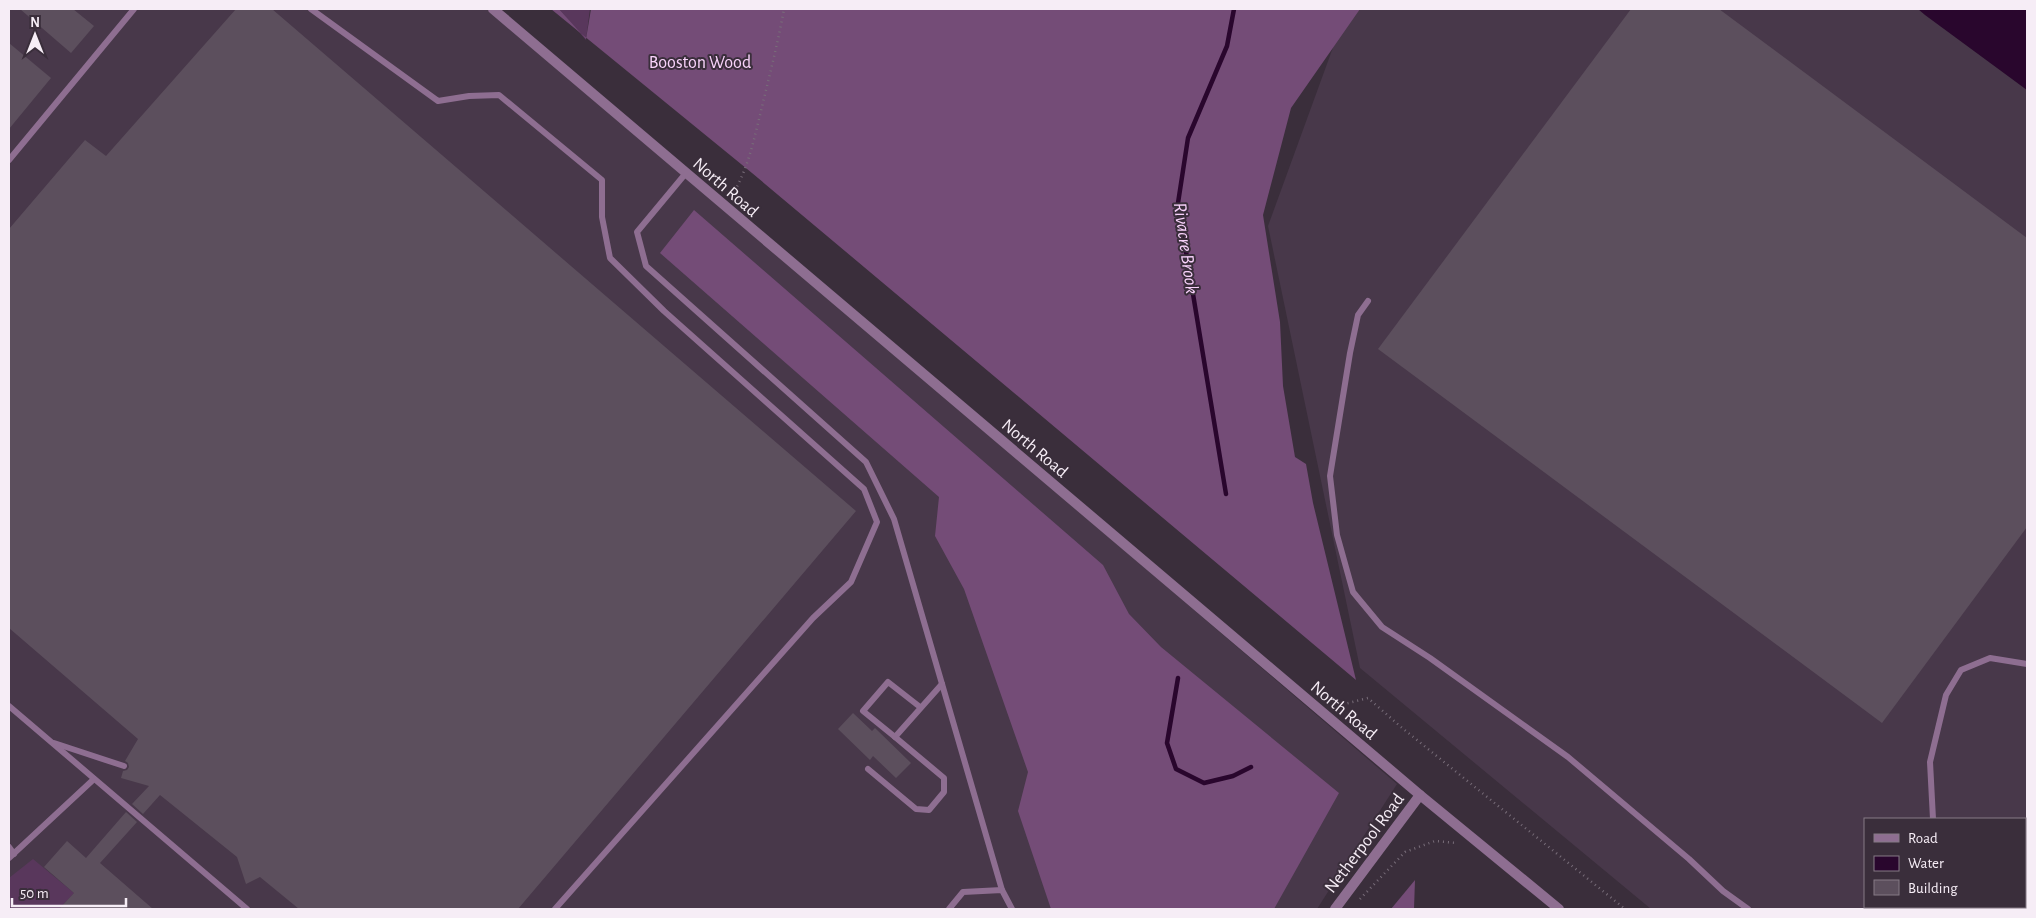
<svg xmlns="http://www.w3.org/2000/svg" width="2036" height="918" viewBox="0 0 2036 918" font-family="'Alegreya Sans',sans-serif">
<style>
.built{fill:#48384a;fill-rule:evenodd}
.green{fill:#59375c}
.forest{fill:#744c77}
.water{fill:#29062d}
.lines{fill:none;stroke-linecap:round;stroke-linejoin:round}
.stream{stroke:#29062d;stroke-width:4.5}
.building{fill:#5c4f5d}
.path{stroke:#786d79;stroke-width:2.5;stroke-dasharray:1 4;stroke-linecap:butt}
.service{stroke:#8e6e91;stroke-width:6}
.minor{stroke:#8e6e91;stroke-width:10}
.labels{text-anchor:middle;stroke-width:4;stroke-linejoin:round;paint-order:stroke}
.park-label{font-size:18px;fill:#f9d3fb;stroke:#3a2e3b}
.street-label{font-size:18px;fill:#f6edf6;stroke:#3a2e3b}
.water-label{font-size:19px;font-style:italic;fill:#f8d2fb;stroke:#3a2e3b}
</style>
<rect width="100%" height="100%" fill="#3a2e3b"/>
<g class="built">
<path d="M9,9H493L1397,784L1317,909H9Z"/>
<path d="M1347,9H1918L2027,90V909H1651L1360,668L1268,226ZM1865,819H2025V907H1865Z"/>
</g>
<g class="green">
<path d="M559,9H590L586,40Z"/>
<path d="M33,859L74,893L59,909H9V878Z"/>
</g>
<g class="forest">
<path d="M551,9H559L586,39L591,9H1360L1291,108L1263,215L1280,322L1283,386L1295,457L1306,464L1313,503L1356,680L752,173Z"/>
<path d="M694,210L1103,565L1129,614L1161,647L1339,793L1274,909H1051L1018,811L1028,772L964,589L935,536L939,497L660,253Z"/>
<path d="M1415,880L1414,909H1391Z"/>
</g>
<path class="water" d="M1918,9H2027V90L1925,15Z"/>
<g class="lines">
<g class="stream">
<path d="M1226,494L1178,203L1188,138L1227,46L1234,9"/>
<path d="M1178,678L1167,743L1176,769L1204,783L1233,776L1251,767"/>
</g>
</g>
<g class="building">
<path d="M20,9H73L94,26L71,53Z"/>
<path d="M236,9H272L856,511L518,909H299L260,877L246,884L237,857L160,795L143,814L132,804L149,786L121,778L123,771L127,770L129,767L128,763L125,761L138,739L9,628V229L85,140L106,156Z"/>
<path d="M1631,9H1719L2027,238V527L1882,723L1378,349Z"/>
<path d="M9,43L51,78L9,129Z"/>
<path d="M853,713L872,731L875,728L911,763L896,778L873,756L870,760L838,729Z"/>
<path d="M126,812L137,822L100,863L153,909H59L74,893L44,867L67,841L86,858Z"/>
</g>
<g class="lines">
<g class="path">
<path d="M732,195C748,170 754,139 761,111C769,77 778,43 784,9"/>
<path d="M1333,707L1368,698L1401,727L1625,909"/>
<path d="M1360,899L1405,852L1435,841L1457,843"/>
</g>
<g class="service">
<path d="M311,9L438,101L469,96L499,95L602,180V217L610,258L664,311L864,489L877,522L851,582L813,618L555,909"/>
<path d="M9,160L134,9"/>
<path d="M686,173L637,232L646,266L866,462L894,519L1002,890"/>
<path d="M1368,301L1358,315L1350,353L1330,476L1337,535L1353,592L1382,627L1430,658L1568,757L1689,859L1723,891L1748,909"/>
<path d="M9,706L247,909"/>
<path d="M895,737L863,711L888,682L920,707"/>
<path d="M54,743L124,766"/>
<path d="M868,769L916,809L929,810L944,792V778L895,737L942,684"/>
<path d="M1933,819L1930,762L1946,695L1961,670L1990,658L2027,664"/>
<path d="M9,847L14,854"/>
<path d="M9,858L94,779"/>
<path d="M949,909L963,892L1002,890L1012,909"/>
<path d="M1916,909L1917,907"/>
</g>
<g class="minor">
<path d="M493,9L1420,795L1559,909"/>
<path d="M1335,909L1420,795"/>
</g>
</g>
<g class="labels">
<g class="park-label">
<text x="700" y="68">Booston Wood</text>
</g>
<g class="street-label">
<text transform="translate(726 187) rotate(41)" y="6">North Road</text>
<text transform="translate(1035 448) rotate(40)" y="6">North Road</text>
<text transform="translate(1344 710) rotate(40)" y="6">North Road</text>
<text transform="translate(1364 843) rotate(-53)" y="6">Netherpool Road</text>
</g>
<g class="water-label">
<text transform="translate(1187 248) rotate(82)" y="7">Rivacre Brook</text>
</g>
</g>
<rect width="2036" height="918" fill="none" stroke="#f6edf6" stroke-width="20"/>
<rect x="1864" y="818" width="162" height="90" fill="#3a2e3b" stroke="#857a86"/>
<rect x="1874" y="834" width="25" height="8" fill="#8e6e91" stroke="#857a86"/>
<text x="1908" y="843" font-size="15" fill="#f6edf6">Road</text>
<rect x="1874" y="856" width="25" height="15" fill="#29062d" stroke="#857a86"/>
<text x="1908" y="868" font-size="15" fill="#f6edf6">Water</text>
<rect x="1874" y="880" width="25" height="15" fill="#5c4f5d" stroke="#857a86"/>
<text x="1908" y="893" font-size="15" fill="#f6edf6">Building</text>
<g transform="translate(35 35)" stroke="#3a2e3b" stroke-width="4" paint-order="stroke">
<path d="M0-4L9 19L0 12L-9 19Z" fill="#f6edf6"/>
<text y="-8" font-size="14" font-weight="bold" text-anchor="middle" fill="#f6edf6">N</text>
</g>
<path d="M12 898v8h114v-8" fill="none" stroke="#f6edf6" stroke-width="2.5"/>
<text x="20" y="898" font-size="15" fill="#f6edf6" stroke="#3a2e3b" stroke-width="4" paint-order="stroke">50 m</text>
</svg>
